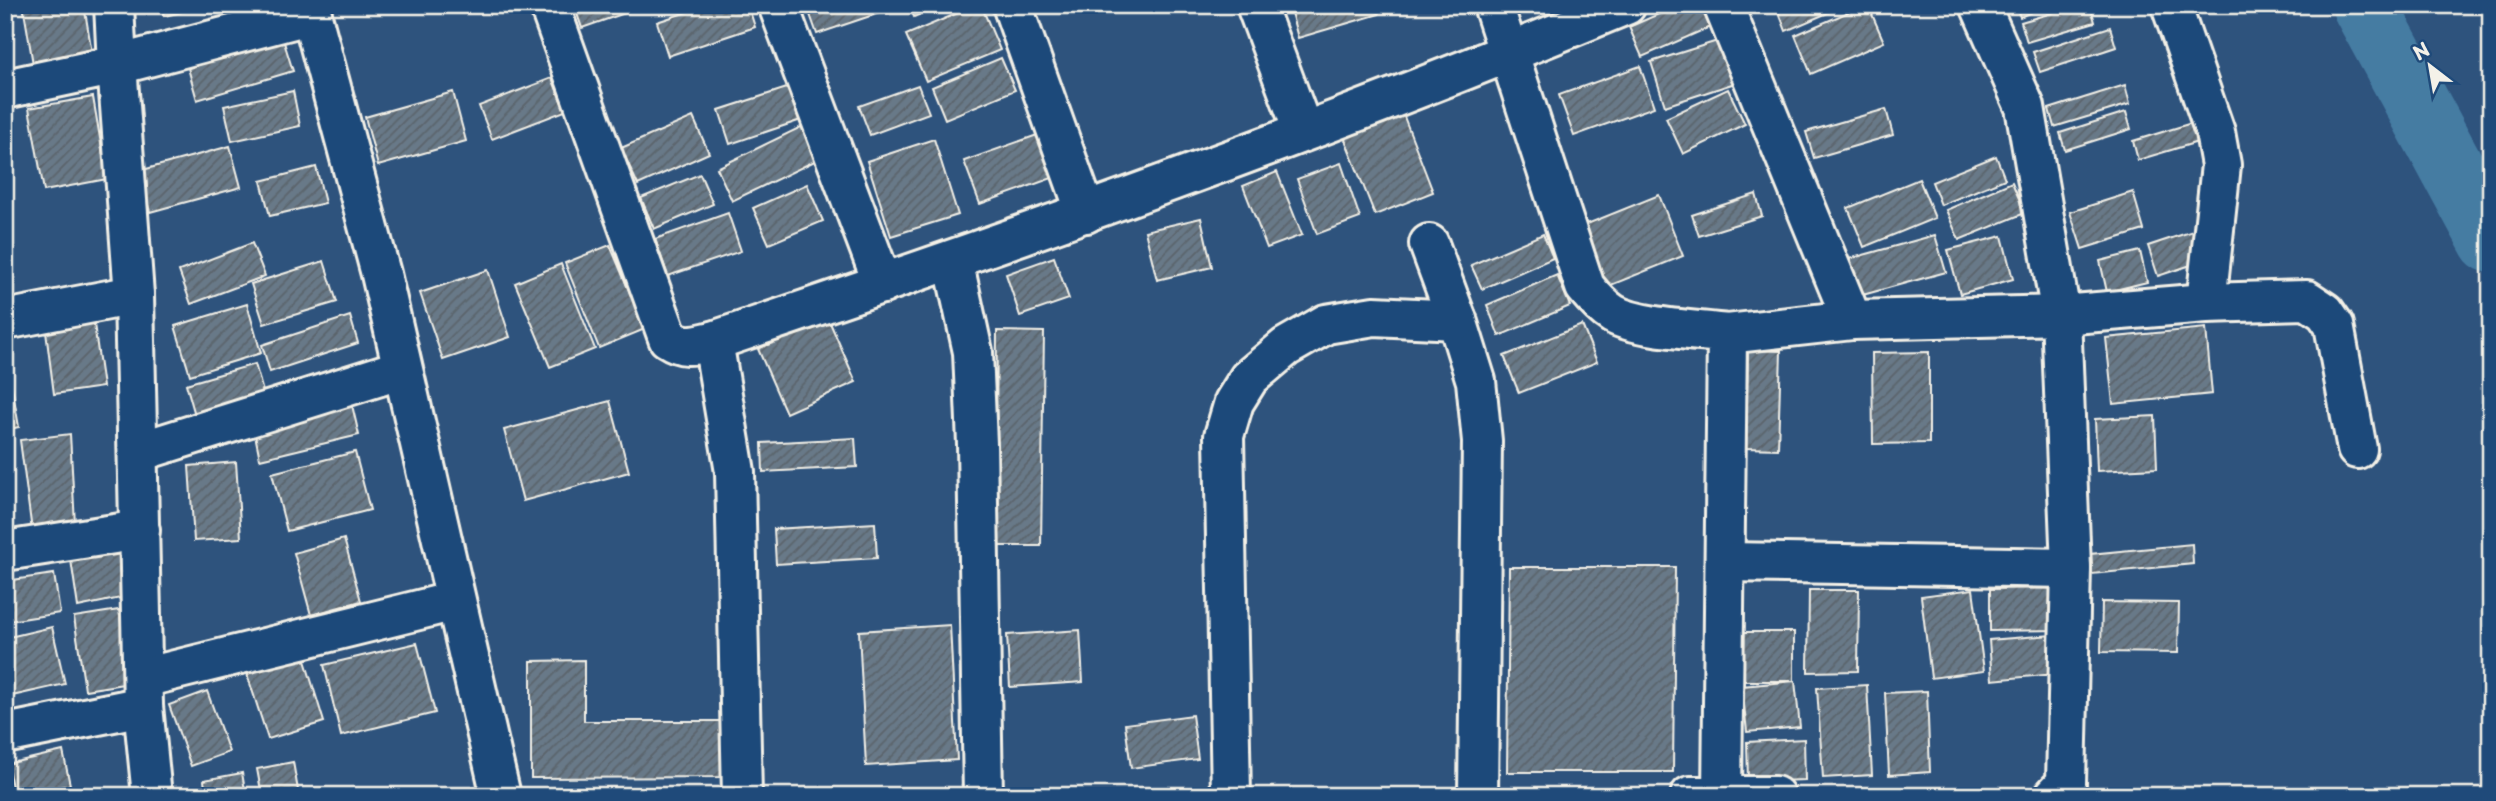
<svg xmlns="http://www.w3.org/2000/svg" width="2496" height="801" viewBox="0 0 2496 801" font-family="'Playpen Sans',sans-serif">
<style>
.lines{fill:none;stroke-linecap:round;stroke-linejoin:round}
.river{stroke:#457ca2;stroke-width:65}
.building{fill:url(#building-hatch);stroke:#f4f1e8;stroke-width:2}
.minor-casing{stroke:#f4f1e8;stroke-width:44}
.minor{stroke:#1f4a7a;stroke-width:38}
</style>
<defs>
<pattern id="building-hatch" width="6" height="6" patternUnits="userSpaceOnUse" patternTransform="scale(1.75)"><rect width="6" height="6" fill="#687988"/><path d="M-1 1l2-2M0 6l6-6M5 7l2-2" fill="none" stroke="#5a636a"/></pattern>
</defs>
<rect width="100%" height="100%" fill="#2e537d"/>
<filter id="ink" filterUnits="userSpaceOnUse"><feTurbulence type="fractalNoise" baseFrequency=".0143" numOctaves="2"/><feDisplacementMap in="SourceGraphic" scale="14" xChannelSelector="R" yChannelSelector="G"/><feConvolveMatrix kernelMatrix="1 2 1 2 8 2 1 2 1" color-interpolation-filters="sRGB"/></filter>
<g filter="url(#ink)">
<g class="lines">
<path class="river" d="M2364,5L2491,240"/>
</g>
<g class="building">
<path d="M23,5H84L92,53L33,64Z"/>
<path d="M161,5H214L164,16Z"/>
<path d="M574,5H648L582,28Z"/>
<path d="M708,5H748L755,27L668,56L657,22Z"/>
<path d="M810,5H899L900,6L817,34L807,6Z"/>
<path d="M909,5H942L914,17Z"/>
<path d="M977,5H981L1000,50L926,81L906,35Z"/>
<path d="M1289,5H1376L1379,14L1298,38Z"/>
<path d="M1679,5H1700L1710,27L1642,57L1629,27Z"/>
<path d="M1776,5H1846L1786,31Z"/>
<path d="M1865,5H1868L1884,42L1811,74L1795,35Z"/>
<path d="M2015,5H2048L2020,17Z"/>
<path d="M2079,5H2090L2095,22L2027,42L2021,22Z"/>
<path d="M2110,27L2116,47L2040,72L2033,52Z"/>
<path d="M1727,38L1741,81L1665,106L1651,62Z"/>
<path d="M283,39L293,71L197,100L188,68Z"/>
<path d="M1001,58L1015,90L945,119L932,87Z"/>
<path d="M1640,66L1654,107L1574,136L1559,95Z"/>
<path d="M552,78L565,111L492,139L479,106Z"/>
<path d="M918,85L929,113L870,135L859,106Z"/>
<path d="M2125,85L2130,104L2054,127L2049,109Z"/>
<path d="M790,87L801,120L730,144L719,110Z"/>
<path d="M1728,89L1745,124L1683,154L1666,118Z"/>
<path d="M293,91L300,126L232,141L224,106Z"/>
<path d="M453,92L466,141L378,166L365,117Z"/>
<path d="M93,97L107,179L44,191L29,108Z"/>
<path d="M1886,109L1893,135L1814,158L1806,132Z"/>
<path d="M2126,112L2131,129L2065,150L2060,133Z"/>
<path d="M1403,114L1433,192L1375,215L1344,137Z"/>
<path d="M693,117L709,153L638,185L621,148Z"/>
<path d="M2195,122L2201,141L2138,160L2133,141Z"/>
<path d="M805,125L821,158L732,201L717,168Z"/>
<path d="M1040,134L1055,177L980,204L964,161Z"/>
<path d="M934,139L958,215L891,236L867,161Z"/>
<path d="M230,146L241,187L150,212L139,171Z"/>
<path d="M1996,156L2005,179L1941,205L1932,182Z"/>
<path d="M1341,163L1360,218L1317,234L1297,179Z"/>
<path d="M316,167L325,203L270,216L261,181Z"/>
<path d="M1277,172L1302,235L1267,248L1243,186Z"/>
<path d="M700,174L713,204L654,229L641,198Z"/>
<path d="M1919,179L1935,218L1864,247L1848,208Z"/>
<path d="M2012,182L2025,213L1959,240L1946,210Z"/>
<path d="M807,184L823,221L769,244L753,208Z"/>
<path d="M2133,192L2144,230L2082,249L2070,212Z"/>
<path d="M1756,194L1762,216L1699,236L1692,215Z"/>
<path d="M1659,195L1683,256L1606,287L1582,226Z"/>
<path d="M728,213L741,251L668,276L655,239Z"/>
<path d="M1201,218L1212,267L1157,280L1145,231Z"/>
<path d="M2193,231L2203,261L2158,276L2148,246Z"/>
<path d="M1543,234L1553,258L1482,289L1471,265Z"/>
<path d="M1935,235L1946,272L1859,296L1849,259Z"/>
<path d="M2002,236L2013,279L1960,294L1948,250Z"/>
<path d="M252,243L265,276L191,304L179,271Z"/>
<path d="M610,245L645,329L599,348L565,263Z"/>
<path d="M2140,251L2147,282L2107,292L2100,261Z"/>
<path d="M1054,257L1069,299L1020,316L1006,274Z"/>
<path d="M324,261L337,302L264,324L251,284Z"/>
<path d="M561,264L595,349L550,367L515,283Z"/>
<path d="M488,270L510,337L443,360L420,293Z"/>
<path d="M1557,275L1570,306L1499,336L1487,305Z"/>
<path d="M247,304L261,353L190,375L175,326Z"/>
<path d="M92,310L103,387L54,394L44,316Z"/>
<path d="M350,316L358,343L270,372L262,345Z"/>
<path d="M828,318L856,382L786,413L758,349Z"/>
<path d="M1582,325L1597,362L1519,393L1504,356Z"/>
<path d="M2206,328L2212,394L2113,404L2106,338Z"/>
<path d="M997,331L1044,332L1041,546H995Z"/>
<path d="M5,346L19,427L5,430Z"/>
<path d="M1748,350L1781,351L1778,449L1746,448Z"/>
<path d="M1929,352V443L1873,444L1872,353Z"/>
<path d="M255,364L266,402L197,422L186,384Z"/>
<path d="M610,401L629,472L523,501L504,430Z"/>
<path d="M352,405L359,435L260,459L254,430Z"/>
<path d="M2155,416L2157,468L2097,471L2095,419Z"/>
<path d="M70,434L75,524L32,531L20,440Z"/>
<path d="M855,438L857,467L763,472L762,443Z"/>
<path d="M355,452L370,510L287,531L272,473Z"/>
<path d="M236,462L241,538L194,541L189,466Z"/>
<path d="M875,523L877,558L776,564L774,529Z"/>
<path d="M344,539L361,601L311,615L294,553Z"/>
<path d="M2192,544L2193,564L2092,574L2090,554Z"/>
<path d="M122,548L130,596L78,607L71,560Z"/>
<path d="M1509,567H1675L1673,772H1507Z"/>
<path d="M54,574L60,613L9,621L5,581Z"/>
<path d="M2061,588V630L1990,631V589Z"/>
<path d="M1973,589L1984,671L1931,678L1921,596Z"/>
<path d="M1809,590H1859L1858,671L1808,672Z"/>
<path d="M2102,602L2179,603L2178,653L2101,652Z"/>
<path d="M119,610L130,683L85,690L74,617Z"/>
<path d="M950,625L957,760L866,766L859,631Z"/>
<path d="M52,627L65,684L12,696L5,666V638Z"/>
<path d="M1080,630L1083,682L1010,687L1007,635Z"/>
<rect x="1744" y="632" width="50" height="49"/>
<path d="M2052,635L2055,674L1992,680L1989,640Z"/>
<path d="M417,643L435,713L341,736L324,665Z"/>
<path d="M304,657L324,722L268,739L247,674Z"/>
<path d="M584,660V721H724L723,777L531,778V661Z"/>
<path d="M1795,681L1800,727L1747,732L1742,686Z"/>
<path d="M1867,685L1872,775L1823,778L1817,688Z"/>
<path d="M207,691L229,752L191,766L169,705Z"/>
<path d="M1927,691L1930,772L1889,775L1885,693Z"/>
<path d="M1192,715L1198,759L1131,768L1125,724Z"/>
<path d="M1804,739L1805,780L1748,782L1747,742Z"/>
<path d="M63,751L70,785L14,796L7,764Z"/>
<path d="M293,762L299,796H262L257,769Z"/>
<path d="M242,773L246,796H206L204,780Z"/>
</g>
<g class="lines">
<defs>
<g id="minor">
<path d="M114,5L117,65L312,14"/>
<path d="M309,5L381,274L501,796"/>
<path d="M549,5L668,338C685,349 694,345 713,341C1020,238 1326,129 1626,5"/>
<path d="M778,5L883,284"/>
<path d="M1012,5L1086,213"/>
<path d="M1256,5L1303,131"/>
<path d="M1493,5L1585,287C1594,298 1602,307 1613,314C1637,328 1698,330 1727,334L1722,796"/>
<path d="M1723,5L1852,320"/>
<path d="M1980,5L2025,107L2061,315L2206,303L2307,300L2325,312L2334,325L2357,449"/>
<path d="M2171,5L2215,132L2221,165L2206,303"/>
<path d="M5,89L117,65L134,295L143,706L152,796"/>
<path d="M1429,244L1457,320L1476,381L1482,441L1478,796"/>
<path d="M953,260L973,352L977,444L983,796"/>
<path d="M5,320L134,295"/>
<path d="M1727,334L1852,320L2061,315L2071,568L2066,783L2054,796"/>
<path d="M713,341L735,472L742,796"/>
<path d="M138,452L402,369"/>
<path d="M5,551L140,530"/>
<path d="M1725,562L2071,568"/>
<path d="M143,678L455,601"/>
<path d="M5,734L143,706"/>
<path d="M1231,796L1224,436L1234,402L1249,378L1286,347L1326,324L1374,316L1457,320"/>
<path d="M1690,796H1775"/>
</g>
</defs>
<use href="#minor" class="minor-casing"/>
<use href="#minor" class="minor"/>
</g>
</g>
<rect width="2496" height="801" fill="none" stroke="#1f4a7a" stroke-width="28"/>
<rect x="14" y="14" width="2468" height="773" fill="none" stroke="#f4f1e8" stroke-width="2.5" filter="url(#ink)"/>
<g transform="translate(2430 66) rotate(329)" stroke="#1f4a7a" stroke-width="5" paint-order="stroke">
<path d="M0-5L12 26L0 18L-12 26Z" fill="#f4f1e8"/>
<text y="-10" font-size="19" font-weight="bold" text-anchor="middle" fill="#f4f1e8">N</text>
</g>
</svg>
